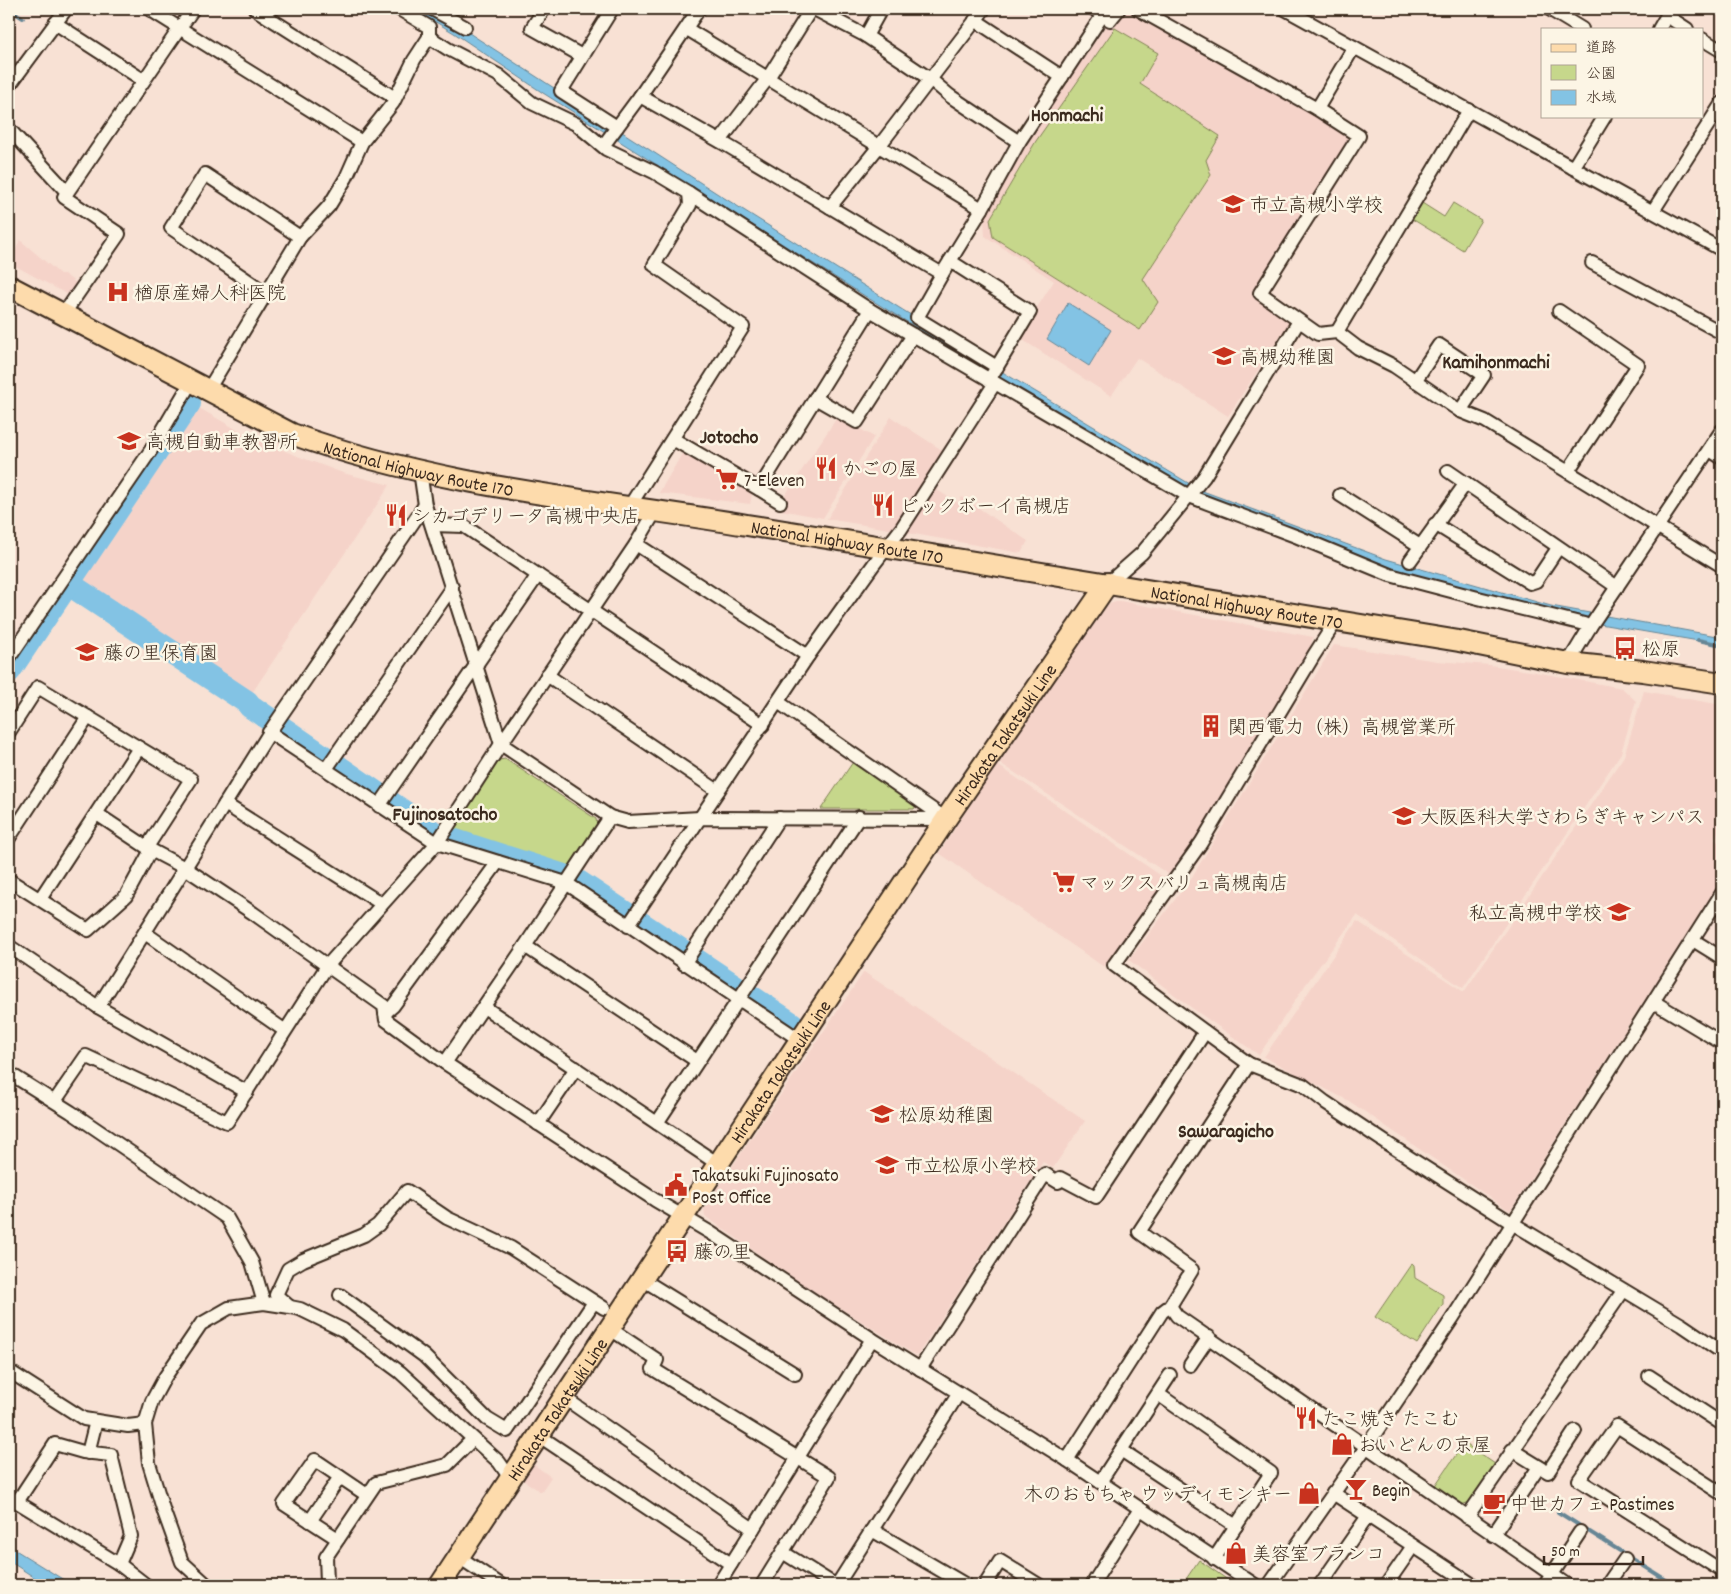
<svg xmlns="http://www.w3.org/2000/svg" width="1731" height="1594" viewBox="0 0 1731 1594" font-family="Dekko,'Klee One',sans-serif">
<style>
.built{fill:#f5d3c9}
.green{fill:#c6d78b;stroke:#808054}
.water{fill:#83c3e4;stroke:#668695}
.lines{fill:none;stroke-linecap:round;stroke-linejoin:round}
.stream{stroke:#668695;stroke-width:4}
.river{stroke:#83c3e4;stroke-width:24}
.minor-casing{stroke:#3b2a1e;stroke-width:16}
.primary-casing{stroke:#3b2a1e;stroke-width:24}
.trunk-casing{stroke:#3b2a1e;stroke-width:24}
.minor{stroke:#fcf5e5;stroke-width:12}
.primary{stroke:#fddbac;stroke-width:20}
.trunk{stroke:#fddbac;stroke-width:20}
.labels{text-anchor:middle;stroke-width:5;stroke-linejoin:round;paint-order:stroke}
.poi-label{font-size:19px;fill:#3b2a1e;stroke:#fcf5e5;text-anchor:start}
.street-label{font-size:19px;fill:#3b2a1e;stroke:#fcf5e5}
.neighbourhood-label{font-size:20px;font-weight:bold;fill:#3b2a1e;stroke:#fcf5e5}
</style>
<rect width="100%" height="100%" fill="#f8e1d4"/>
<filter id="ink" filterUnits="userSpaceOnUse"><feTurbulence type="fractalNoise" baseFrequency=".02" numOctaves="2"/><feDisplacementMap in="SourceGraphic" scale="10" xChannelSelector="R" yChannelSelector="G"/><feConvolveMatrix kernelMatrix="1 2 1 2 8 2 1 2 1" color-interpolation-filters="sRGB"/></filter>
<g filter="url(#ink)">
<g class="built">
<path d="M1127,10L1303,109L1350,138L1253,295L1290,321L1228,416L1137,358L1111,396L1018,337L1054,281L985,236L984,220L1025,147L1106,25L1110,28Z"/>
<path d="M20,240L60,274H64L79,285L72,297L10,263Z"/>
<path d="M192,404L248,436L300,457L343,473L390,485L248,699L77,582Z"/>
<path d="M838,416L874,437L823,518L776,509Z"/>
<path d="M891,417L945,452L895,530L827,519Z"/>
<path d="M686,447L753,489L750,504L659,493Z"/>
<path d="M932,487L958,503L962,497L1028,541L1021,553L903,532Z"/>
<path d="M1120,601L1313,637L1310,650L1197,836L1171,876L997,761L1098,607Z"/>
<path d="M1334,645L1437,661L1490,665L1535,672L1622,688L1636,701L1621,753L1463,988L1357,915L1306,984L1259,1055L1192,1008L1129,960L1190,880Z"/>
<path d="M1644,691L1722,705V825L1714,839L1722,845V878L1510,1211L1349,1101L1264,1057L1357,921L1464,992L1624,756Z"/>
<path d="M996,764L1166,879L1104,967L939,853Z"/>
<path d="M864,972L1085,1121L1053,1168L1043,1162L917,1356L797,1281L705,1216L704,1208Z"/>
<path d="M533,1464L551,1477L541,1492L523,1480Z"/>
</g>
<g class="green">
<path d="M1115,28L1158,53L1140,84L1220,136L1206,160L1211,175L1143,279L1158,302L1140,330L993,237L990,219L1036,141Z"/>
<path d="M1422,203L1444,217L1453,203L1481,220L1463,250L1412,219Z"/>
<path d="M505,759L596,819L597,825L567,869L450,834L499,760Z"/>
<path d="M853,762L917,804L914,809H821Z"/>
<path d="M1412,1263L1414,1265L1415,1278L1443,1295V1304L1417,1344L1375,1317Z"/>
<path d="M1464,1443L1495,1464L1470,1502L1461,1505L1434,1487Z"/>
<path d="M1199,1560L1235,1585H1182Z"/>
</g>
<g class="water">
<path d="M414,9H429L452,22L718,194L984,361L1200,490L1386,559L1551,606L1722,637V645L1588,622L1435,581L1390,568L1200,498L1096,437L868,298L543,93L454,33Z"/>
<path d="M1068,303L1111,330L1089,366L1047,339Z"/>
<path d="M9,1546L72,1585H47L43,1583L9,1561Z"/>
</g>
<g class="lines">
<g class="stream">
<path d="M9,9L23,18"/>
<path d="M1698,640L1722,645"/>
<path d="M1558,1512L1674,1585"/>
</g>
<g class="river">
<path d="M69,584L247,702L250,706L434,833L449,839L567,877L577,881L792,1024"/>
<path d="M9,671L189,403"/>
</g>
<defs>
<g id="minor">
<path d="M149,9L362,142"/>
<path d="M255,9L395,98"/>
<path d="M432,9L465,27"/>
<path d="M544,9L532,28L582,56"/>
<path d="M612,9L561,91L617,127"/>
<path d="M699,9L640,96L723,143L942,274L982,209L1019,142L1102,16"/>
<path d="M814,9L866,36L930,79L950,96L1019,142"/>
<path d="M1094,9L1110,20L1119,9"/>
<path d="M1138,9L1317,109L1359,136L1260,293L1318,334L1337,332L1358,348L1394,366L1460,411L1485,421L1722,566"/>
<path d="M1285,9L1722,250"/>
<path d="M1549,9L1582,29"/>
<path d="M1667,16L1687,29"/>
<path d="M975,20L1062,77"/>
<path d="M55,23L143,80"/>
<path d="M687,29L982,209"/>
<path d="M1659,29L1670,10"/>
<path d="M866,36L881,9"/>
<path d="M429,37L448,49L498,75L532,103L576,124L606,149L654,172L689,193L690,205L654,265L743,327L629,507"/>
<path d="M1702,39L1722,51"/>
<path d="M9,86L66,9"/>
<path d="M1317,109L1354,47"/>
<path d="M9,129L67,192"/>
<path d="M720,141L768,78L811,9"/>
<path d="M603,146L640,96"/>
<path d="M1573,168L1605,116"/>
<path d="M689,193L870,310L1189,496L1298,537L1390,575L1474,597L1584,624L1590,627"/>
<path d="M830,207L880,145L984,9"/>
<path d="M1653,211L1722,103"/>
<path d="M950,261L1030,312L989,380"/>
<path d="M1592,263L1722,333"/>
<path d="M942,274L917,318L997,367"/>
<path d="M266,293L171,228L205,174L300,237"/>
<path d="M1559,311L1638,365L1568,471"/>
<path d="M63,315L119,234L64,197L193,9"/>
<path d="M1337,332L1469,110"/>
<path d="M1415,381L1439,345L1484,375L1460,411"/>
<path d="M208,390L300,237L329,206L346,178L362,142L393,103L414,60L429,37V27L399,9"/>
<path d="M815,398L857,422L913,335"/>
<path d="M673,439L759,489L870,310"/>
<path d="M1710,450L1722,458"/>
<path d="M420,471L425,505L501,744L610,817L628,822L700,818L946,819"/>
<path d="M1448,471L1617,587"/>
<path d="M759,489L780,502"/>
<path d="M1340,495L1420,546"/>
<path d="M1435,524L1530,583L1536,581L1558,548"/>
<path d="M432,525L464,526L763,725"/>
<path d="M1410,561L1466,483"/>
<path d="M1108,583L1142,553L1204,477L1299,321"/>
<path d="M1336,621L1314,655L1201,843L1114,965L1249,1064L1303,1085L1325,1102L1388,1144L1512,1223L1682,1325L1722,1352"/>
<path d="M808,656L874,564L901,529L995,383"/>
<path d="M9,658L151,450L191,382"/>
<path d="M1568,663L1590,627L1722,430"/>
<path d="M547,675L718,791"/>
<path d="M778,702L946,819"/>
<path d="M9,732L38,687L191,779L147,847"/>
<path d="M269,732L437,843L566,883L800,1040"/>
<path d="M326,769L452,587"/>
<path d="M225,804L382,904"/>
<path d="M379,806L538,575"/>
<path d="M97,814L151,850L185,868L253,913L384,1006L386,1020L445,1063L655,1200L711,1233L872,1339L1067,1460L1255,1585"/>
<path d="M9,838L88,717"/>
<path d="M9,880L88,930L126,896L151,850"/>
<path d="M40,899L139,748"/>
<path d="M628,926L808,656L636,544"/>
<path d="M145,933L284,1030"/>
<path d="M1693,940L1722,958"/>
<path d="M9,946L98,1007L247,1092"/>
<path d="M525,946L697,1061"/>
<path d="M684,964L779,818"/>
<path d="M1654,1002L1722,1043"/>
<path d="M98,1007L273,727L425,505"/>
<path d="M484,1007L718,1164"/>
<path d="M385,1013L393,1006L498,862"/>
<path d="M445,1063L525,946L610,817"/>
<path d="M9,1073L71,1112L227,1218L252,1262L264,1303"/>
<path d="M55,1101L86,1056L227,1122L327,966L437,843L501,744L636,544L656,510"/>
<path d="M657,1123L859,817"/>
<path d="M538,1124L576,1068"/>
<path d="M642,1279L795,1374"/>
<path d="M340,1295L424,1356L487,1419L507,1431L594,1302"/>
<path d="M1170,1306L1177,1316L1567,1585"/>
<path d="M290,1307L276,1295L288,1269L303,1260L364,1235L378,1225L407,1191L447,1218L511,1248L604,1308"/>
<path d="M609,1328L657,1360L653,1369L829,1477L762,1585"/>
<path d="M1190,1365L1209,1337"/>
<path d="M920,1369L1045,1174L1058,1182L1060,1178L1096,1197L1205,1032"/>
<path d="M9,1371L84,1419L128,1426L145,1424"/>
<path d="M1649,1376L1722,1424"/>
<path d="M1158,1394L1271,1473L1214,1559"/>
<path d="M563,1397L753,1529"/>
<path d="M538,1435L731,1564"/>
<path d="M1121,1450L1236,1526"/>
<path d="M1512,1450L1548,1472L1575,1431"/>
<path d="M88,1453L96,1421"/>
<path d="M1067,1460L1162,1312L1170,1306L1192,1270L1139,1232L1249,1064"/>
<path d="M1100,1482L1170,1375"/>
<path d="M1333,1493L1473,1585"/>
<path d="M1722,1494L1617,1426L1579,1480L1722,1571"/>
<path d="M9,1497L119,1564L146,1585"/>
<path d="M17,1502L55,1444L83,1452L111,1455L131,1536L119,1564"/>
<path d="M1467,1517L1623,1291"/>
<path d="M310,1521L340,1477"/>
<path d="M872,1530L966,1585"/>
<path d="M1493,1535L1539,1467"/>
<path d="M338,1539L284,1504L315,1460L367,1495"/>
<path d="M784,1553L835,1585"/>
<path d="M459,1557L501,1585"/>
<path d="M207,1585L182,1562L164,1512L149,1463L145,1424L152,1401L165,1377L201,1324L229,1308L264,1303L290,1307L300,1309L343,1330L400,1372L499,1462L510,1478"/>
<path d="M325,1585L327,1582L326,1557L376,1483L447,1465L473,1439"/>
<path d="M718,1585L872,1339"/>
<path d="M837,1585L959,1393"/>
<path d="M985,1585L1000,1561L1039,1585"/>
<path d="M1092,1585L1140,1509"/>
<path d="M1269,1585L1366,1447L1452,1319L1722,893"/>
<path d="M1320,1585L1368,1516"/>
<path d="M1386,1585L1413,1546"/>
<path d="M1545,1585L1580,1532"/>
<path d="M1607,1585L1625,1559"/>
</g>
<g id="primary">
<path id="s1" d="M440,1585L946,819L1108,583"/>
</g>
<g id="trunk">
<path id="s2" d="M9,286L292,434C438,487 595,500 747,525C985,563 1222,602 1459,641L1568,663L1643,671L1722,683"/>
</g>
</defs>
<use href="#minor" class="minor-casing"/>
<use href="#primary" class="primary-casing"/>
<use href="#trunk" class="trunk-casing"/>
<use href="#minor" class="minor"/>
<use href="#primary" class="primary"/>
<use href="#trunk" class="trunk"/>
</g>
</g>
<defs>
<symbol id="school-bare" viewBox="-9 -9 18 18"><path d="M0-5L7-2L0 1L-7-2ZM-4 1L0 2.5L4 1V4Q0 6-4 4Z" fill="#c8321e" stroke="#fcf5e5" stroke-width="2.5" paint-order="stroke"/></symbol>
<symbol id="hospital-bare" viewBox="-9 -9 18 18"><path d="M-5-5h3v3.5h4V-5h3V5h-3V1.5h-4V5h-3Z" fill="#c8321e" stroke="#fcf5e5" stroke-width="2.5" paint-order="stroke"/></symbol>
<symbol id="restaurant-bare" viewBox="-9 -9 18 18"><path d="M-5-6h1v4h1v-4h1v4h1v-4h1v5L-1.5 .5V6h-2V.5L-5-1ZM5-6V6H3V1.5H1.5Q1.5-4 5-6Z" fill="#c8321e" stroke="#fcf5e5" stroke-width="2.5" paint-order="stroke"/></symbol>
<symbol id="supermarket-bare" viewBox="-9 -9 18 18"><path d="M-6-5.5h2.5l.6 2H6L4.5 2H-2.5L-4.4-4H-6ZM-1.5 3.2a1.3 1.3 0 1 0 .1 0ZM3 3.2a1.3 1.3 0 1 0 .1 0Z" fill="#c8321e" stroke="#fcf5e5" stroke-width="2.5" paint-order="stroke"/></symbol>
<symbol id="bus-bare" viewBox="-9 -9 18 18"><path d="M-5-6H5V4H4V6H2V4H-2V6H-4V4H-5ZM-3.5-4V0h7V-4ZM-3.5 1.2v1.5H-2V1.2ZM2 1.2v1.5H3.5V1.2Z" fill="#c8321e" stroke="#fcf5e5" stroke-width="2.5" paint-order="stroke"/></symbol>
<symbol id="building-bare" viewBox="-9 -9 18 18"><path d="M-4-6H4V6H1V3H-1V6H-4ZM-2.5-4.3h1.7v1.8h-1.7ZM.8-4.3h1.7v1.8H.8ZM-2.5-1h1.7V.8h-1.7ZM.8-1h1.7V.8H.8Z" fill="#c8321e" stroke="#fcf5e5" stroke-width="2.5" paint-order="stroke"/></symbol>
<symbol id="university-bare" viewBox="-9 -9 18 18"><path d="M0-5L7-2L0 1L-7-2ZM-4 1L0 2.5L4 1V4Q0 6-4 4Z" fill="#c8321e" stroke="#fcf5e5" stroke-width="2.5" paint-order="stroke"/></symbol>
<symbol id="civic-bare" viewBox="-9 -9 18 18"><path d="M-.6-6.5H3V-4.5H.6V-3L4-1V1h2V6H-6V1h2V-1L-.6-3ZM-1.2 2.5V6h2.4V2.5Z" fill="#c8321e" stroke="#fcf5e5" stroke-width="2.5" paint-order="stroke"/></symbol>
<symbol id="shop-bare" viewBox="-9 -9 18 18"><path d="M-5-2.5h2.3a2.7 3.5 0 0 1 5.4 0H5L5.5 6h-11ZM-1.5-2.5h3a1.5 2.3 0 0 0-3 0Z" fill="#c8321e" stroke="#fcf5e5" stroke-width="2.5" paint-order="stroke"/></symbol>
<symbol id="bar-bare" viewBox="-9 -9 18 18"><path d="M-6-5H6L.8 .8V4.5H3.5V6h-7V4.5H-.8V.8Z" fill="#c8321e" stroke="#fcf5e5" stroke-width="2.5" paint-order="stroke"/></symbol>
<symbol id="cafe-bare" viewBox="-9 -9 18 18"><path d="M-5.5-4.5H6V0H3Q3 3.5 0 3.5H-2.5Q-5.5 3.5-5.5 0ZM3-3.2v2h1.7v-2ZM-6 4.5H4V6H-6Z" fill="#c8321e" stroke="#fcf5e5" stroke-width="2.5" paint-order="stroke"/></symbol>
</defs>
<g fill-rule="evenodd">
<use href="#school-bare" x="1217" y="188" width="32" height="32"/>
<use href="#hospital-bare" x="102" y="276" width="32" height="32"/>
<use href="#school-bare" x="1208" y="340" width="32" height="32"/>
<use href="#school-bare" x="113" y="425" width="32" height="32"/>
<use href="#restaurant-bare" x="810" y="452" width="32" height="32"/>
<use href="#supermarket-bare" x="711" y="463" width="32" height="32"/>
<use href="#restaurant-bare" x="867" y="489" width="32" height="32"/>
<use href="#restaurant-bare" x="380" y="499" width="32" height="32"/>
<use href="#bus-bare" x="1609" y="632" width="32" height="32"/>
<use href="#school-bare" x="71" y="636" width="32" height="32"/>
<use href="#building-bare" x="1195" y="710" width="32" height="32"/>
<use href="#university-bare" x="1388" y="800" width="32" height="32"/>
<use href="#supermarket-bare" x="1048" y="866" width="32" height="32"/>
<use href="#school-bare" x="1603" y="896" width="32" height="32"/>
<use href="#school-bare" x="866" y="1098" width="32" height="32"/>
<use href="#school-bare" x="871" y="1149" width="32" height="32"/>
<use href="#civic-bare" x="660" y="1169" width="32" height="32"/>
<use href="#bus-bare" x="661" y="1235" width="32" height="32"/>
<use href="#restaurant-bare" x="1290" y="1402" width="32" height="32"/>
<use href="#shop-bare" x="1326" y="1428" width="32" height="32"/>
<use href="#bar-bare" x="1340" y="1473" width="32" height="32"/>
<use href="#shop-bare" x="1293" y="1477" width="32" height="32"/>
<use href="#cafe-bare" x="1478" y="1487" width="32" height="32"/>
<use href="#shop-bare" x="1220" y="1537" width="32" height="32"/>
</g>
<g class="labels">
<g class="poi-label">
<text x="1250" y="211">市立高槻小学校</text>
<text x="134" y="299">楢原産婦人科医院</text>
<text x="1240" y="363">高槻幼稚園</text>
<text x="146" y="448">高槻自動車教習所</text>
<text x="842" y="475">かごの屋</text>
<text x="744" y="486">7-Eleven</text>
<text x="900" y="512">ビックボーイ高槻店</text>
<text x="412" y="522">シカゴデリータ高槻中央店</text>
<text x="1642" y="655">松原</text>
<text x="104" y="659">藤の里保育園</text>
<text x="1228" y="733">関西電力（株）高槻営業所</text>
<text x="1420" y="823">大阪医科大学さわらぎキャンパス</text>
<text x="1080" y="889">マックスバリュ高槻南店</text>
<text x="1602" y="919" text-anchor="end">私立高槻中学校</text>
<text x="899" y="1121">松原幼稚園</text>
<text x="904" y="1172">市立松原小学校</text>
<text x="692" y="1181">Takatsuki Fujinosato<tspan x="692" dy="22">Post Office</tspan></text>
<text x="694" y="1258">藤の里</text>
<text x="1322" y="1425">たこ焼き たこむ</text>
<text x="1358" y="1451">おいどんの京屋</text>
<text x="1372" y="1496">Begin</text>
<text x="1292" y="1500" text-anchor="end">木のおもちゃ ウッディモンキー</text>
<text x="1510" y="1510">中世カフェ Pastimes</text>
<text x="1252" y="1560">美容室ブランコ</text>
</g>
<g class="street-label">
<text dy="7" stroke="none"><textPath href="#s2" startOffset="451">National Highway Route 170</textPath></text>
<text dy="7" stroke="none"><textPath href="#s2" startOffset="886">National Highway Route 170</textPath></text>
<text dy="7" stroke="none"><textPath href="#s2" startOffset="1291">National Highway Route 170</textPath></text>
<text dy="7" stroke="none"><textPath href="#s1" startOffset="1021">Hirakata Takatsuki Line</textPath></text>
<text dy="7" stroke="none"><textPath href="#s1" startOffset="616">Hirakata Takatsuki Line</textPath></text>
<text dy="7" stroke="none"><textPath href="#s1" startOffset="211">Hirakata Takatsuki Line</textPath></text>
</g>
<g class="neighbourhood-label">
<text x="1067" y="121">Honmachi</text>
<text x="1496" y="368">Kamihonmachi</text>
<text x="729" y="443">Jotocho</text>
<text x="445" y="820">Fujinosatocho</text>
<text x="1226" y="1137">Sawaragicho</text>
</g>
</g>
<rect width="1731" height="1594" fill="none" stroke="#fcf5e5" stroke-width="30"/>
<rect x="15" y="15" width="1701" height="1564" fill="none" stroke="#3b2a1e" stroke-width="2" filter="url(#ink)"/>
<rect x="1541" y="28" width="162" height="90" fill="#fcf5e5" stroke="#afa495"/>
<rect x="1551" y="44" width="25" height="8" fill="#fddbac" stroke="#afa495"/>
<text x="1586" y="52" font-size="15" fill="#3b2a1e">道路</text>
<rect x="1551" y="65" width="25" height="15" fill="#c6d78b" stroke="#afa495"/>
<text x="1586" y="78" font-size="15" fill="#3b2a1e">公園</text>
<rect x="1551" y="90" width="25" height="15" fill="#83c3e4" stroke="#afa495"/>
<text x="1586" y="102" font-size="15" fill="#3b2a1e">水域</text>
<path d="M1544 1556v8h99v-8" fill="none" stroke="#3b2a1e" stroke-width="2.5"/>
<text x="1551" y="1556" font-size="15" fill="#3b2a1e" stroke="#fcf5e5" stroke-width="4" paint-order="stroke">50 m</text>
</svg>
